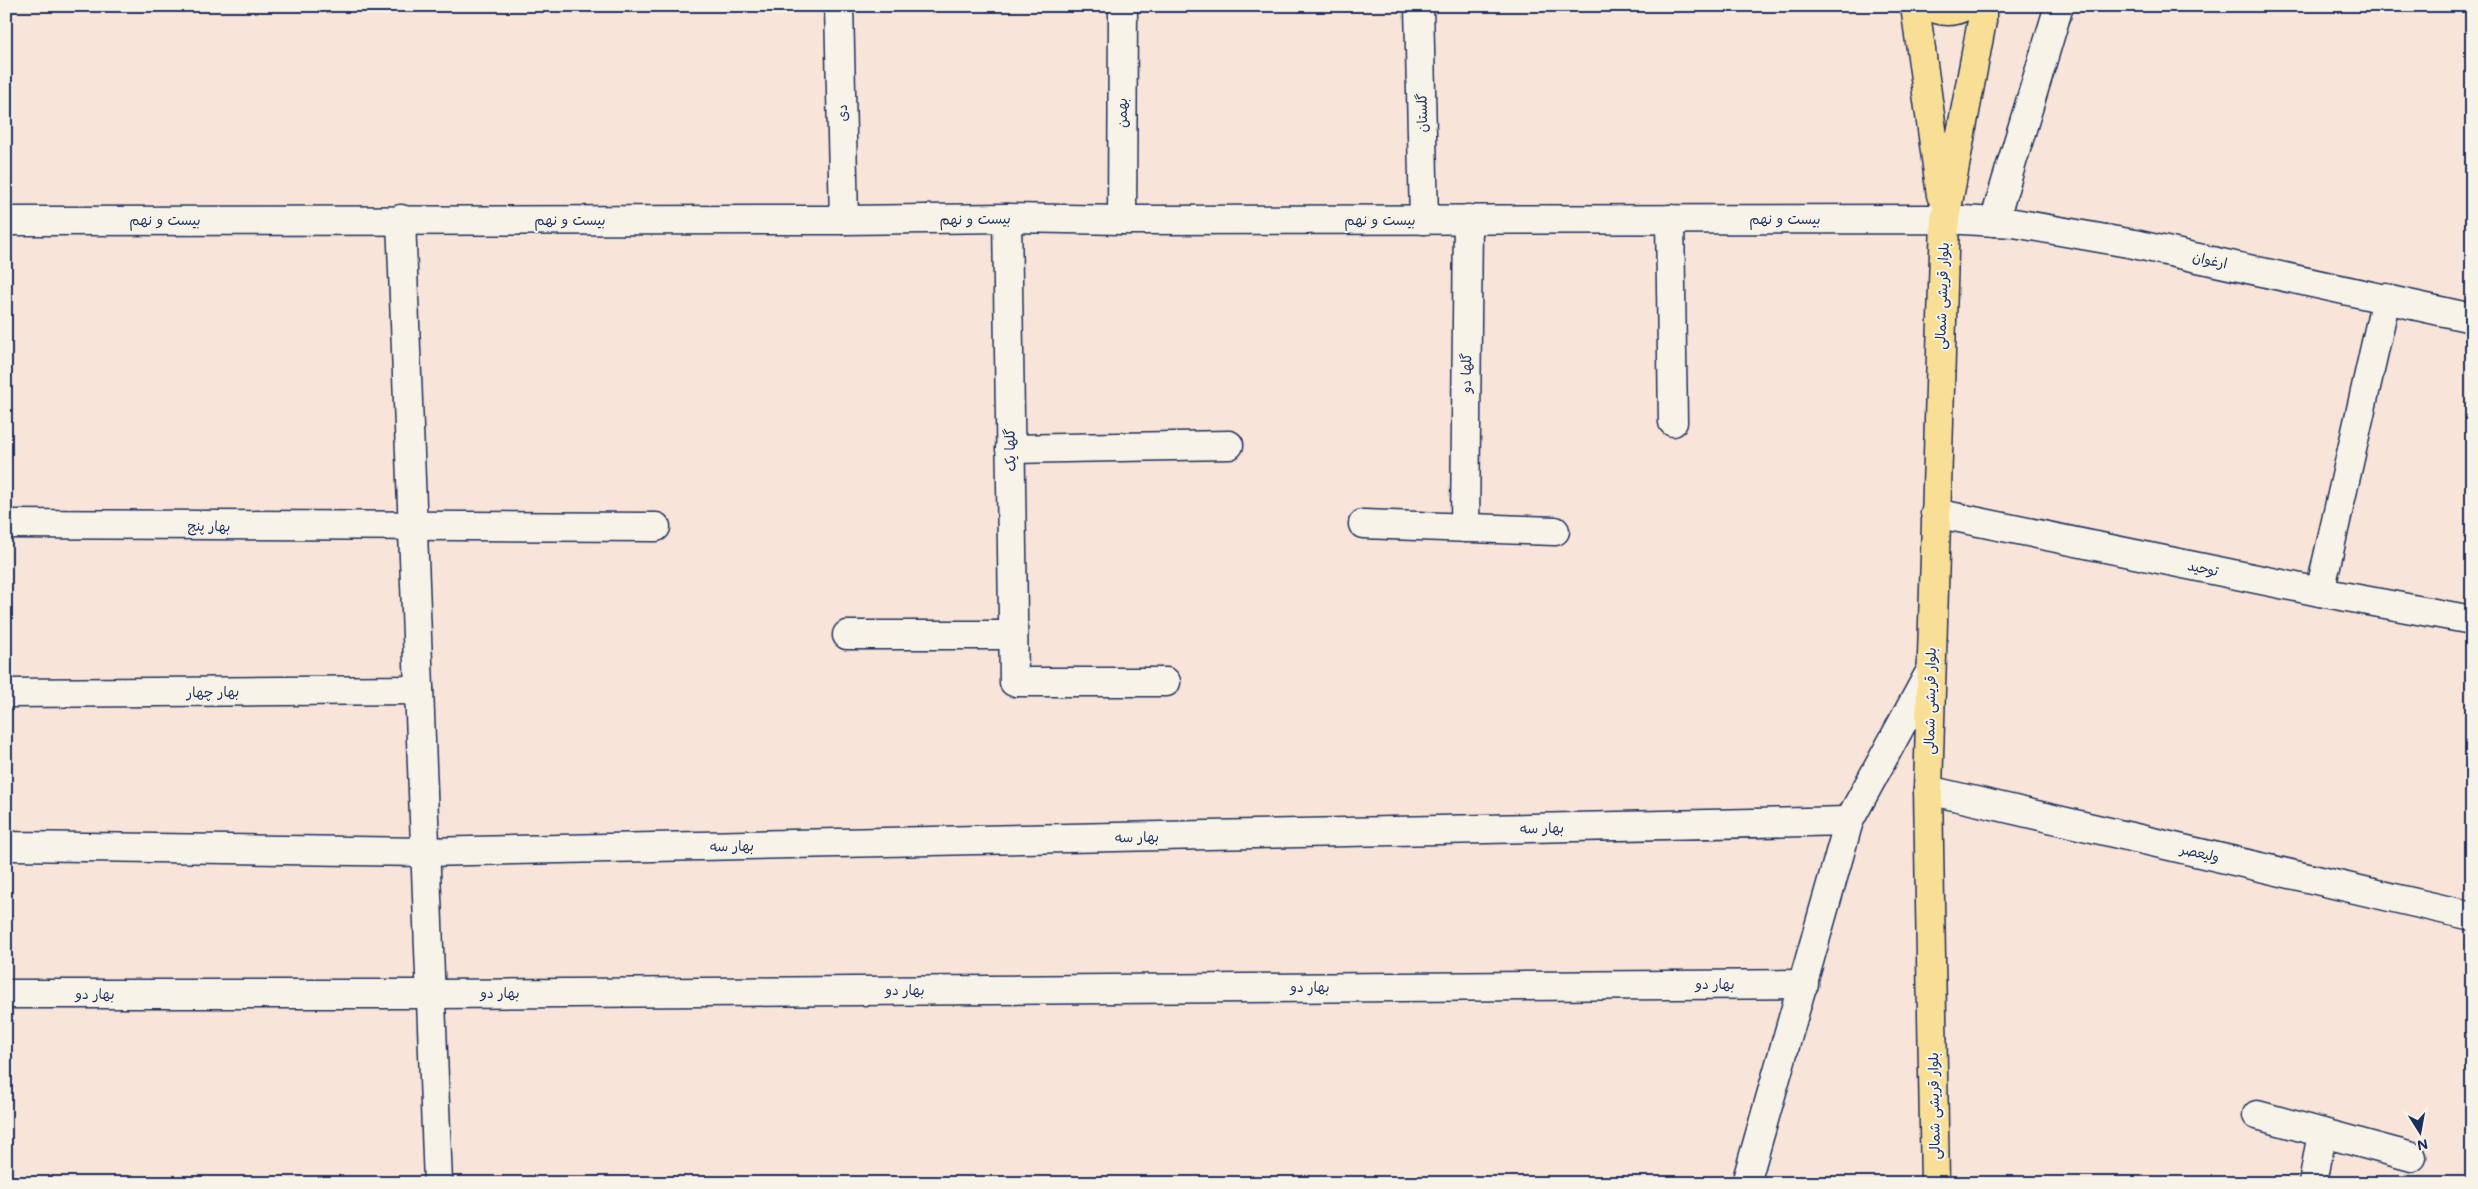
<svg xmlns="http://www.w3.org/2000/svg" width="2478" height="1189" viewBox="0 0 2478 1189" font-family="Mali,'Playpen Sans Arabic',sans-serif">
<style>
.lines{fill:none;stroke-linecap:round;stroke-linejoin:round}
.minor-casing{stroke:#1b2f5e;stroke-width:31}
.major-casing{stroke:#1b2f5e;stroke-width:31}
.minor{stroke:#f7f3e8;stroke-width:28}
.major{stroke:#f9df96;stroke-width:28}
.labels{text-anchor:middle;stroke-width:4;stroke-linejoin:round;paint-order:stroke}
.street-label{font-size:14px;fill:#1b2f5e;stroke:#f7f3e8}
</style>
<rect width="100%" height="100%" fill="#f8e4d8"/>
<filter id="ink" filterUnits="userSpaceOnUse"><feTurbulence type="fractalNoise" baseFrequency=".02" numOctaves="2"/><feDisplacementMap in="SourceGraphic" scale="10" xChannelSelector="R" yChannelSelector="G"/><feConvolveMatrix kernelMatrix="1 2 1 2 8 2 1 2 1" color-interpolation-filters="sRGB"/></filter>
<g filter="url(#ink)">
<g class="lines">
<defs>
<g id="minor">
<path d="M839,6L844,220"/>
<path d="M1419,6L1424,220"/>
<path d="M1007,218L1014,682H1166"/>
<path d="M401,219L438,1183"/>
<path d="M1670,219L1673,422"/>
<path d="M1122,220L1123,6"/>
<path d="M6,221L844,220L1007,218L1122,220L1945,219L2014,223L2134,244L2472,318"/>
<path d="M1994,222L2059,6"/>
<path d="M1010,449L1229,445"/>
<path d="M1935,513L2320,592L2472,620"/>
<path d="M6,524L656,527"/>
<path d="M1363,524L1555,531"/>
<path d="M1465,528L1468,219"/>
<path d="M2320,592L2386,298"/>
<path d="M847,635H1013"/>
<path d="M6,693L419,690"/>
<path d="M1928,790L2472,916"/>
<path d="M6,844L14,846L425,852L1849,821"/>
<path d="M6,994H431L1804,984"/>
<path d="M2257,1115L2412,1157"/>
<path d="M1746,1183L1849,821L1930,672"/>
<path d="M2313,1183L2322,1133"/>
</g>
<g id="major">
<path d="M1915,6L1941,195"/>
<path d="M1929,6C1941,12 1953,13 1965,6"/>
<path d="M1935,1183L1928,790L1945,219L1982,21V6"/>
</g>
</defs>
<use href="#minor" class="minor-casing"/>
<use href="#major" class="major-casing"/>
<use href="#minor" class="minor"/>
<use href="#major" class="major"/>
</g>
</g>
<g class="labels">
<g class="street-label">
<text transform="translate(842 113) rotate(-91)" y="5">دی</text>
<text transform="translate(1122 113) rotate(-90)" y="5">بهمن</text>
<text transform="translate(1422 113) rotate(-91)" y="5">گلستان</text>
<text transform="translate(975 219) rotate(-1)" y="5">بیست و نهم</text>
<text x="1785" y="224">بیست و نهم</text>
<text x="165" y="225">بیست و نهم</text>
<text x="570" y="225">بیست و نهم</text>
<text x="1380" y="225">بیست و نهم</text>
<text transform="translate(2210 260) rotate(12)" y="5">ارغوان</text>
<text transform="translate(1942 296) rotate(-88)" y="5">بلوار قریشی شمالی</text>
<text transform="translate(1466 373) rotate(-89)" y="5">گلها دو</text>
<text transform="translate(1010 450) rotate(-91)" y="5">گلها یک</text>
<text transform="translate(209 526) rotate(1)" y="5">بهار پنج</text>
<text transform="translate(2203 568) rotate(12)" y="5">توحید</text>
<text transform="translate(213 692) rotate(-1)" y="5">بهار چهار</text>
<text transform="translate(1930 701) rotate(-89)" y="5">بلوار قریشی شمالی</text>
<text transform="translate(1542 828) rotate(-1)" y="5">بهار سه</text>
<text transform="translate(1137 837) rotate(-1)" y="5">بهار سه</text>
<text transform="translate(732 846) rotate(-1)" y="5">بهار سه</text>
<text transform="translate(2200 853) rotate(13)" y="5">ولیعصر</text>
<text x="1715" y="989">بهار دو</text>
<text x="1310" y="992">بهار دو</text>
<text x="905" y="995">بهار دو</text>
<text x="500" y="998">بهار دو</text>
<text x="95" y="999">بهار دو</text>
<text transform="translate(1934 1106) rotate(-91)" y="5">بلوار قریشی شمالی</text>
</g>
</g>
<rect width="2478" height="1189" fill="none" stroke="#f7f3e8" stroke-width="25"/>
<rect x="12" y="12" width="2453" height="1164" fill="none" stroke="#1b2f5e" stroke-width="2" filter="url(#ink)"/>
<g transform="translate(2420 1132) rotate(169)" stroke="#f7f3e8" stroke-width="4" paint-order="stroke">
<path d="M0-4L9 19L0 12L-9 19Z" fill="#1b2f5e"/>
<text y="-8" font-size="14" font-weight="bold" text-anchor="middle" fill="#1b2f5e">N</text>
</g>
</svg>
